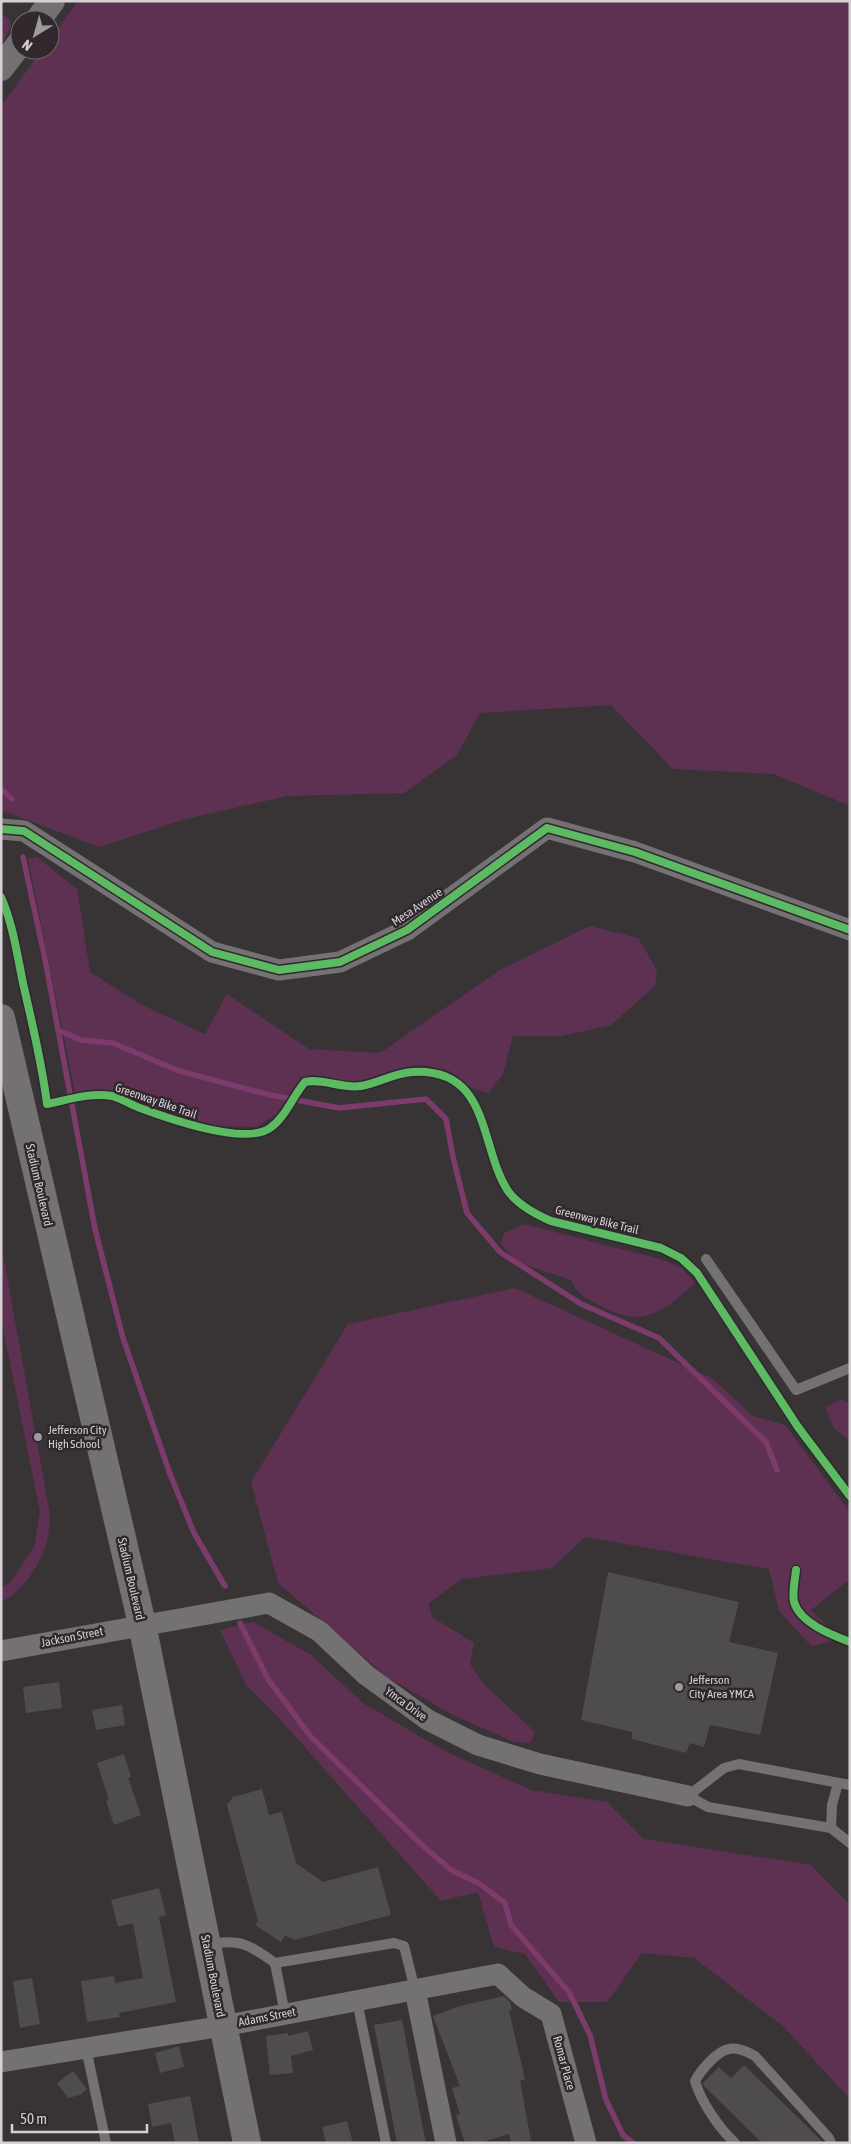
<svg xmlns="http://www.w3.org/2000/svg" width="851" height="2144" viewBox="0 0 851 2144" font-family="'Asap Condensed',sans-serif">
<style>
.green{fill:#5e3051}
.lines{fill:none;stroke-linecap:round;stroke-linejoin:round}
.stream{stroke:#7c3b6a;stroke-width:5.5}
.building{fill:#4f4c4e}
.service{stroke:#747173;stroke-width:10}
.minor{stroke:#747173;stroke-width:21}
.tertiary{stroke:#747173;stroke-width:26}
.secondary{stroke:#747173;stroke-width:28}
.cycleway-casing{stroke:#30282d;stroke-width:11}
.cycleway{stroke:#5cba63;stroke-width:8}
.poi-dot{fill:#9e999c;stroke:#30282d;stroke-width:2}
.labels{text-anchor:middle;stroke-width:5;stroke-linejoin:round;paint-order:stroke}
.street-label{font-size:12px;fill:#d5d0d3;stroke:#30282d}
.poi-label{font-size:12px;fill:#d5d0d3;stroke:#30282d;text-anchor:start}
</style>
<rect width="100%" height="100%" fill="#383436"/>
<g class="green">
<path d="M78,1H850V806L774,774L673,769L611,705L480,713L457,755L404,793L287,796L186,819L99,847L1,810V106L42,50H50V40Z"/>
<path d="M1,13L9,19L11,26L1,46Z"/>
<path d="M37,857L77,889L90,972L142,1005L205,1034L227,994L309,1049L380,1053L500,970L590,926L638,938L657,970L655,986L611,1025L562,1036H513L503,1074L488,1093L469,1087L449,1071L422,1065L401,1068L360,1081H331L317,1076L302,1077L278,1113L257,1127L214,1126L174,1116L132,1098L100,1089L75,1093L28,859Z"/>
<path d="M524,1224L664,1260L682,1268L695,1283C663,1312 642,1330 599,1305C585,1297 578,1295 571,1280L517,1262L501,1244L504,1233Z"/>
<path d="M1,1243L50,1514C49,1524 49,1535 46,1545C41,1564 20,1594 1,1602V1587L10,1583L34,1547L40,1512L1,1318Z"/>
<path d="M515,1288L713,1379L753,1416L785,1425L850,1512V1579L811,1610L827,1626L830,1642L811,1646L779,1611L769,1569L585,1537L552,1568L462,1579L429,1603L432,1617L474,1643L470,1664L484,1684L535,1732L531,1743L514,1742L453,1715L388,1678L278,1583L251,1482L348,1324Z"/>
<path d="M842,1399L850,1405V1441L834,1428L825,1407Z"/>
<path d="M253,1622L311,1655L363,1703L445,1751L531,1790L607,1802L644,1839L811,1865L850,1905V2099L783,2026L694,1958L642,1953L607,2002H559L525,1954L494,1947L478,1892L441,1901L278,1717L246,1685L220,1630Z"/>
</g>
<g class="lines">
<g class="stream">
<path d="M1,789L12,799"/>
<path d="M23,857L45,959L95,1229L123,1338L170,1474L194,1533L225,1586"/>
<path d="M58,1030L81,1040L113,1043L179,1071L270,1095L339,1108L426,1099L446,1119L453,1157L467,1213L500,1252L581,1304L659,1338L766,1442L777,1470"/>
<path d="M240,1623L268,1679L311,1737L422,1845L451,1870L480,1884L505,1903L511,1925L569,1992L590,2035L606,2100L623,2135L633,2143"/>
</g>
</g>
<g class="building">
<path d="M608,1572L739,1602L729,1642L778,1653L760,1735L710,1725L704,1747L690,1743L686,1753L632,1739V1732L581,1720Z"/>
<path d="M59,1682L62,1708L26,1713L23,1687Z"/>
<path d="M122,1705L125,1725L96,1730L92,1710Z"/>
<path d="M124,1754L131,1777L128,1778L141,1815L114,1825L106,1801L109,1800L97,1763Z"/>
<path d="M262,1789L269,1815L282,1812L296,1863L323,1882L378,1867L391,1915L294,1940L285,1935L281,1942L255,1925L258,1921L227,1805L233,1797Z"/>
<path d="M159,1888L166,1915L159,1917L176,2002L119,2013L120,2017L87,2022L81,1981L114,1976L115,1983L143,1978L133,1923L118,1927L111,1900Z"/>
<path d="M32,1978L40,2024L20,2028L13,1981Z"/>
<path d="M504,1996L510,2002L512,2010L509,2011L525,2079L520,2081L531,2141L511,2143L509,2134L480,2143H465L456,2115L460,2114L452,2088L460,2086L433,2016L460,2006Z"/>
<path d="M402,2020L416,2093L426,2143H397L386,2086L374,2025Z"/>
<path d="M308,2031L313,2050L291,2056L293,2073L270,2075L266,2036L288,2033V2036Z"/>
<path d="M179,2046L184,2067L160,2073L155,2053Z"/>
<path d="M744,2065L823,2142L824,2143H762L704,2086L703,2083L719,2067L731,2078Z"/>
<path d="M73,2071L87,2089L80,2095L68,2098L57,2083Z"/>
<path d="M190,2096L199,2143H175L171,2123L152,2127L148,2104Z"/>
<path d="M347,2121L353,2143H326L322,2127Z"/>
</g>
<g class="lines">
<g class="service">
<path d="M706,1259L796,1390L850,1368"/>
<path d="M838,1783L832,1805L831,1828L850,1843"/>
<path d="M831,1828L708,1807L688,1796L724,1768L739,1764L850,1785"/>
<path d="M209,1944C241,1939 248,1944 275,1963L394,1943L404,1946L415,1990"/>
<path d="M275,1963L285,2014"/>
<path d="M357,2001L386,2143"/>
<path d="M86,2048L106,2143"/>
<path d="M735,2143C719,2128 701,2102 695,2081C701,2070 717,2051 729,2049C738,2047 748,2052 755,2056L829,2138L831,2143"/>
</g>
<g class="minor">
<path d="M1,829L24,831L212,952L279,970L340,962L407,930L547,828L635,852L850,930"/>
<path d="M1,1651L269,1603L319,1631L366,1675L428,1720L478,1745L540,1764L688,1796"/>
<path d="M415,1990L446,2143"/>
<path d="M1,2062L223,2026L498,1974L523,1997L551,2014L586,2143"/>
</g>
<g class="tertiary">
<path d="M38,20L52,1"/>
<path d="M1,68L20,43"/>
</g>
<path class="secondary" d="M1,1018L142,1624L247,2143"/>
<defs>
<g id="cycleway">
<path d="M1,829L24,831L212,952L279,970L340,962L407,930L547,828L635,852L850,930"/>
<path d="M1,897C13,924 17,954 23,983C32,1023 42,1063 47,1104C67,1100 91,1092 112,1096C121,1098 131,1105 140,1108C167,1118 244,1146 270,1128C285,1118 293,1096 305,1082C323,1078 342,1089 361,1086C379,1083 394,1073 412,1072C491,1067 479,1147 508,1191C518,1205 535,1214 551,1221L661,1248L681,1258L697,1273L798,1427L850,1496"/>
<path d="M796,1570C795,1580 792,1592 794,1602C800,1623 832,1635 850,1642"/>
</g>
</defs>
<use href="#cycleway" class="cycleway-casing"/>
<use href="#cycleway" class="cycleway"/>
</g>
<g class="poi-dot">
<circle cx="38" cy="1437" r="5"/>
<circle cx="679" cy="1687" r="5"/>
</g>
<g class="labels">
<g class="street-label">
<text transform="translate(417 907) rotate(-34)" y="4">Mesa Avenue</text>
<text transform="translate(156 1101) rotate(19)" y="4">Greenway Bike Trail</text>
<text transform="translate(39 1185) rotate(77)" y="4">Stadium Boulevard</text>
<text transform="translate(597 1220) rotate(14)" y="4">Greenway Bike Trail</text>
<text transform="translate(131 1579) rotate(77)" y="4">Stadium Boulevard</text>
<text transform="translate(72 1637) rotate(-11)" y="4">Jackson Street</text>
<text transform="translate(406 1704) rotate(36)" y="4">Ymca Drive</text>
<text transform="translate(213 1976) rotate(79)" y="4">Stadium Boulevard</text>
<text transform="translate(267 2017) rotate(-11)" y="4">Adams Street</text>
<text transform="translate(564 2063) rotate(75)" y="4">Romar Place</text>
</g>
<g class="poi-label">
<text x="48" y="1434">Jefferson City<tspan x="48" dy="14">High School</tspan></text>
<text x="689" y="1684">Jefferson<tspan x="689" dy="14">City Area YMCA</tspan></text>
</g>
</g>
<rect width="851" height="2144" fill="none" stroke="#d5d0d3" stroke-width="5"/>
<g transform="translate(35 35) rotate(217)"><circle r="24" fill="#30282d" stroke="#726b6f"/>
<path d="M0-4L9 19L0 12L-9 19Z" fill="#9e999c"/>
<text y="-8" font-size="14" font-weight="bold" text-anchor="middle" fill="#d5d0d3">N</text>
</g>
<path d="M12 2124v8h135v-8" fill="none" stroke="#d5d0d3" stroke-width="2.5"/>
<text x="20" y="2124" font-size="15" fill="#d5d0d3" stroke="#30282d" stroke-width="4" paint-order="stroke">50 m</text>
</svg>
